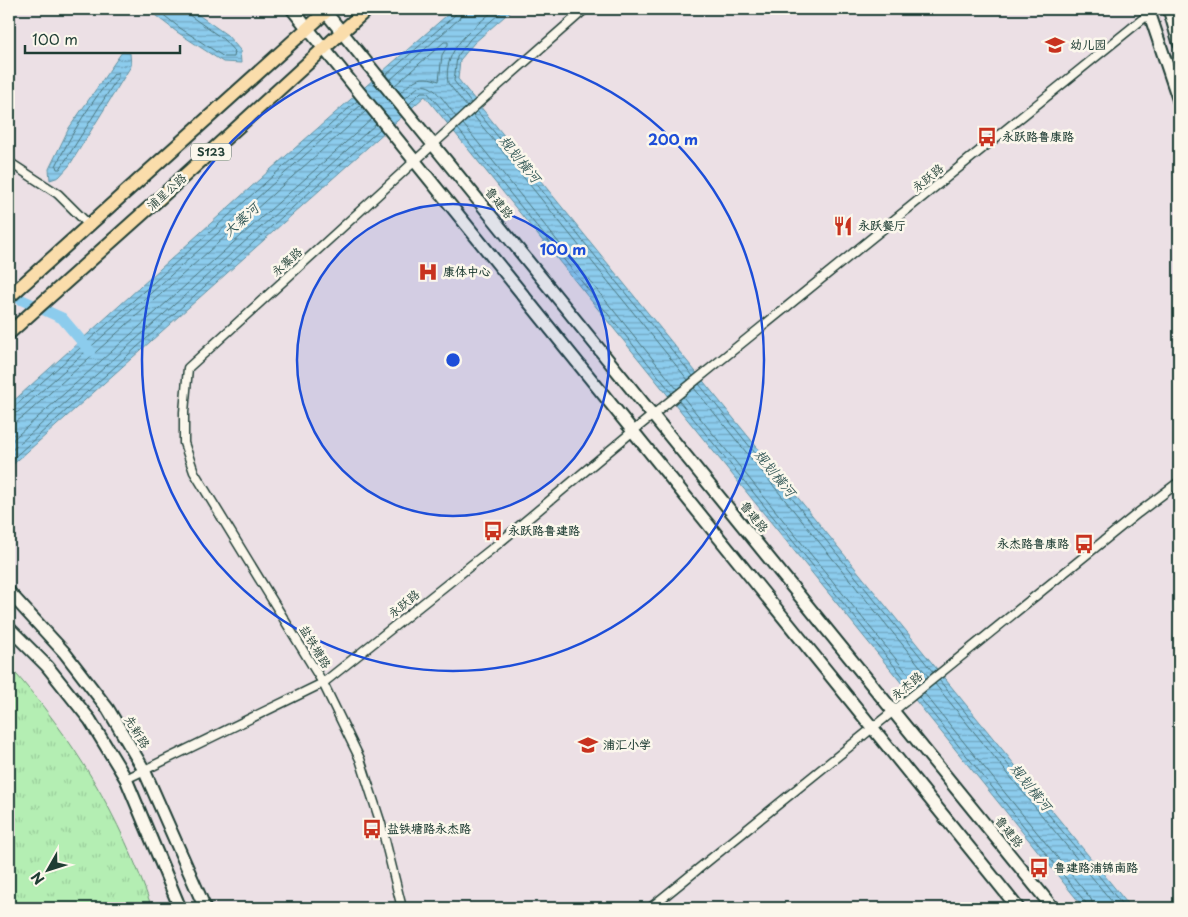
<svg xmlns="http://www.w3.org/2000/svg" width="1188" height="917" viewBox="0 0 1188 917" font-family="'Playpen Sans','LXGW WenKai TC',sans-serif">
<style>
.grass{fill:url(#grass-tufts);stroke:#6a9674}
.water{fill:url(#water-rules);stroke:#6093a3}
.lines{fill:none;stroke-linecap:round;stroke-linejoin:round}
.shore{stroke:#4b767e;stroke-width:1}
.canal{stroke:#8ccced;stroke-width:11}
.street-casing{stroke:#1f3d34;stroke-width:11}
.secondary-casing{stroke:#1f3d34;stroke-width:15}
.primary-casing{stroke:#1f3d34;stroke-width:16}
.street{stroke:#fbf7ec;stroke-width:8}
.secondary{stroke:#fbf7ec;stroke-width:11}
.primary{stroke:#faddab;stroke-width:12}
.ring{fill:none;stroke:#1d4ed8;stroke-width:2.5}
.labels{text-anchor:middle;stroke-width:5;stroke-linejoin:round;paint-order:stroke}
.shield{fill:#fbf7ec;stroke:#61756b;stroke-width:1}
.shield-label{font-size:11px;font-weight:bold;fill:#1f3d34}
.poi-label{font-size:12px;font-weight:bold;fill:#1f3d34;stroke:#fbf7ec;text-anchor:start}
.street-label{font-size:12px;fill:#1f3d34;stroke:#fbf7ec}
.water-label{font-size:14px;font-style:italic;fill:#355a59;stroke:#fbf7ec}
.centre{fill:#1d4ed8;stroke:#fbf7ec;stroke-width:2.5}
.ring-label{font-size:15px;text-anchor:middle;font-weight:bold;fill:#1d4ed8;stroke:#fbf7ec;stroke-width:5;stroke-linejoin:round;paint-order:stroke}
</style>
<defs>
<pattern id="grass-tufts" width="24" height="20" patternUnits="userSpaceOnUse" patternTransform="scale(1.25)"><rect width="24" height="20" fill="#b4eeb3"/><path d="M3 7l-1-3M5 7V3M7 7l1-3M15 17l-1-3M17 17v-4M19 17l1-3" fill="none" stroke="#9acd9b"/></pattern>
<pattern id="water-rules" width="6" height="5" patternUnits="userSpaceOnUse" patternTransform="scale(1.25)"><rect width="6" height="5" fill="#8ccced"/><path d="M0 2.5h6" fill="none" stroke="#72a7c1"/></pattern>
</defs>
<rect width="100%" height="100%" fill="#ece0e5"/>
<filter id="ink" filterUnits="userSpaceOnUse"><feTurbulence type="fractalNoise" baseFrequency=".02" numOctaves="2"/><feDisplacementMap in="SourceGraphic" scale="10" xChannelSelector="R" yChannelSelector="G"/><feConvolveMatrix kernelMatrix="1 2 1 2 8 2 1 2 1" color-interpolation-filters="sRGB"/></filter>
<g filter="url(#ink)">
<path class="grass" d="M9,666C74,738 120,816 152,908H9Z"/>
<g class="water">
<path d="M147,9H190L227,35L240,50L241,63L223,62L177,32Z"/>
<path d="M454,9H513L474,43L460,60L458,79L1131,908H1084L425,96L9,468V405L270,170Z"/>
<path d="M122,52L130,53L131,66L69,166L59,177L50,180L49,169L69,128Z"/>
</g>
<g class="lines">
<g class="shore">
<path d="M156,9L180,28L224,57H234L235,52L223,39L189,15L188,9"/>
<path d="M118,73V77L60,169H57L56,166C73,130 90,104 114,74Z"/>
<path d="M386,75L455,15L456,9"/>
<path d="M390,80L459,19L463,9"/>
<path d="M394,86L444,42H448V45L442,55L439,81C435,80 431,78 426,78C415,77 408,86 400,93"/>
<path d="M405,99C409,95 415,88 421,86C434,82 449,108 456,117"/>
<path d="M471,103L454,81L457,57L470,39L505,9"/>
<path d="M409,104L421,92H427L452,121"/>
<path d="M467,107L448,83C442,49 473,28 496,9"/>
<path d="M477,111L693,376"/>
<path d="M473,115L688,380"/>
<path d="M463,124L677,389"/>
<path d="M458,129L672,393"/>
<path d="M699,384L933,672"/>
<path d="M694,388L928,676"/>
<path d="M683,397L917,685"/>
<path d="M679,401L913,689"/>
<path d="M9,409L14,407L357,101"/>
<path d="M9,415L18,412L361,105"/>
<path d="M9,423L17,421L23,417L366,111"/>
<path d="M9,443L372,119"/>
<path d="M9,453L376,124"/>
<path d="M9,462L380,129"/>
<path d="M939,680L1125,908"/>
<path d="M935,684L1117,908"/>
<path d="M924,693L1091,899L1094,908"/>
<path d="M919,697L1086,903L1087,908"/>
</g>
<path class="canal" d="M9,294L62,318L90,351"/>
<defs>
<g id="street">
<path d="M9,162L58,194L89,225"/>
<path d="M126,779L323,683L499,543L633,431L1155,9"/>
<path d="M402,908L381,824L360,759L323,683L194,472L184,443V412L188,368L484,98L585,9"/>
<path d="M650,908L1138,513L1179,482"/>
</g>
<g id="secondary">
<path d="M292,9L1018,908"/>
<path d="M323,9L1053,908"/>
<path d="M1148,9L1179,101"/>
<path d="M1169,9L1179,43"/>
<path d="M9,592L64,652L108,709L144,770L205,908"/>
<path d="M9,628L47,666L90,720L126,779L180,908"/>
</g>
<g id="primary">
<path d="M9,297L329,9"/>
<path d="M9,333L160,198L367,9"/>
</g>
</defs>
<use href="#street" class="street-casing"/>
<use href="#secondary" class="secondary-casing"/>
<use href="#primary" class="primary-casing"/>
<use href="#street" class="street"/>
<use href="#secondary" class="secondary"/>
<use href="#primary" class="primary"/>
</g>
</g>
<circle cx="453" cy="360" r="156" fill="#1d4ed8" fill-opacity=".12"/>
<g class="ring">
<circle cx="453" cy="360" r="156"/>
<circle cx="453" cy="360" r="311"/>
</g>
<defs>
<symbol id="school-bare" viewBox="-9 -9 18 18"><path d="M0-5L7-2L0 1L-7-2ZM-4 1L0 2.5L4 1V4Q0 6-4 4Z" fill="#c8321e" stroke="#fbf7ec" stroke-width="2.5" paint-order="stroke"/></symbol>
<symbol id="bus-bare" viewBox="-9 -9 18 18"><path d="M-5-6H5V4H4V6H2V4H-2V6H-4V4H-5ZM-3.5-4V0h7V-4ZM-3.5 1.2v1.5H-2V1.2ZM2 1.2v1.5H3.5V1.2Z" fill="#c8321e" stroke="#fbf7ec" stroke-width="2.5" paint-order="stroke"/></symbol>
<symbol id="restaurant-bare" viewBox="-9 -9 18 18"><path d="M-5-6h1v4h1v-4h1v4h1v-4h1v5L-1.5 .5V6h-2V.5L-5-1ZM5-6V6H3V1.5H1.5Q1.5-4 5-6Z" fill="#c8321e" stroke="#fbf7ec" stroke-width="2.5" paint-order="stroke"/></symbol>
<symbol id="hospital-bare" viewBox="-9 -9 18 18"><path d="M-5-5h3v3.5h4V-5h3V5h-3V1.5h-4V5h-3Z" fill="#c8321e" stroke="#fbf7ec" stroke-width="2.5" paint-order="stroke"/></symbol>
</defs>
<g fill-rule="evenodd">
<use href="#school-bare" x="1041" y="31" width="28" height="28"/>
<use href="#bus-bare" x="973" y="123" width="28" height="28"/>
<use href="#restaurant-bare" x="829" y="212" width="28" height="28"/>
<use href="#hospital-bare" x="414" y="258" width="28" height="28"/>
<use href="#bus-bare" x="479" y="517" width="28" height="28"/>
<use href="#bus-bare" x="1070" y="530" width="28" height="28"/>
<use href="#school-bare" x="574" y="731" width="28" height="28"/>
<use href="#bus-bare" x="358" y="815" width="28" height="28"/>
<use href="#bus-bare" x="1025" y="854" width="28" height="28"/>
</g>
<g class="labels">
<rect class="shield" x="191" y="143.5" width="40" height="17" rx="4"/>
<g class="shield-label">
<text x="211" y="156">S123</text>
</g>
<g class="poi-label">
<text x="1070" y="49">幼儿园</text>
<text x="1002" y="141">永跃路鲁康路</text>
<text x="858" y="230">永跃餐厅</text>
<text x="443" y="276">康体中心</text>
<text x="508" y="535">永跃路鲁建路</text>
<text x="1069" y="548" text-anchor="end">永杰路鲁康路</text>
<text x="603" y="749">浦汇小学</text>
<text x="387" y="833">盐铁塘路永杰路</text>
<text x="1054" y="872">鲁建路浦锦南路</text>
</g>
<g class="street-label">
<text transform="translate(928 178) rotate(-39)" y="4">永跃路</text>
<text transform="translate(167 192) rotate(-42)" y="4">浦星公路</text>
<text transform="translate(499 203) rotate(51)" y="4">鲁建路</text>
<text transform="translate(287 262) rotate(-42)" y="4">永寨路</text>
<text transform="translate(754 517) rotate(51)" y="4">鲁建路</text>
<text transform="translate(404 604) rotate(-39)" y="4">永跃路</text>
<text transform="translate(315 647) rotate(59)" y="4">盐铁塘路</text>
<text transform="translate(907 686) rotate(-39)" y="4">永杰路</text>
<text transform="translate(137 732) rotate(59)" y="4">先新路</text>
<text transform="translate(1009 832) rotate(51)" y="4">鲁建路</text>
</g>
<g class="water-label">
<text transform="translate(520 159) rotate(51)" y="5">规划横河</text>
<text transform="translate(241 220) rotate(-42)" y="5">大寨河</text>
<text transform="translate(775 473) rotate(51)" y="5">规划横河</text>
<text transform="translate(1031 787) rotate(51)" y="5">规划横河</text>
</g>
</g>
<circle cx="453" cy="360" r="8" class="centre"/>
<g class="ring-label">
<text x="673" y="145">200 m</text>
<text x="563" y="255">100 m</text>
</g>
<rect width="1188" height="917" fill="none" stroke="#fbf7ec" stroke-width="30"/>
<rect x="15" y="15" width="1158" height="887" fill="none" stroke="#1f3d34" stroke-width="2" filter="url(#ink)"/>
<g transform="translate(48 870) rotate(231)" stroke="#fbf7ec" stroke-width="4" paint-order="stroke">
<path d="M0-4L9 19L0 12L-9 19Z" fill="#1f3d34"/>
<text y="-8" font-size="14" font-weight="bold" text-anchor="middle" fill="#1f3d34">N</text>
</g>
<path d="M25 45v8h155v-8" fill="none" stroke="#1f3d34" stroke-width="2.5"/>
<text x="32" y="45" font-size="15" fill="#1f3d34" stroke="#fbf7ec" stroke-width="4" paint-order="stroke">100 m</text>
</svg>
